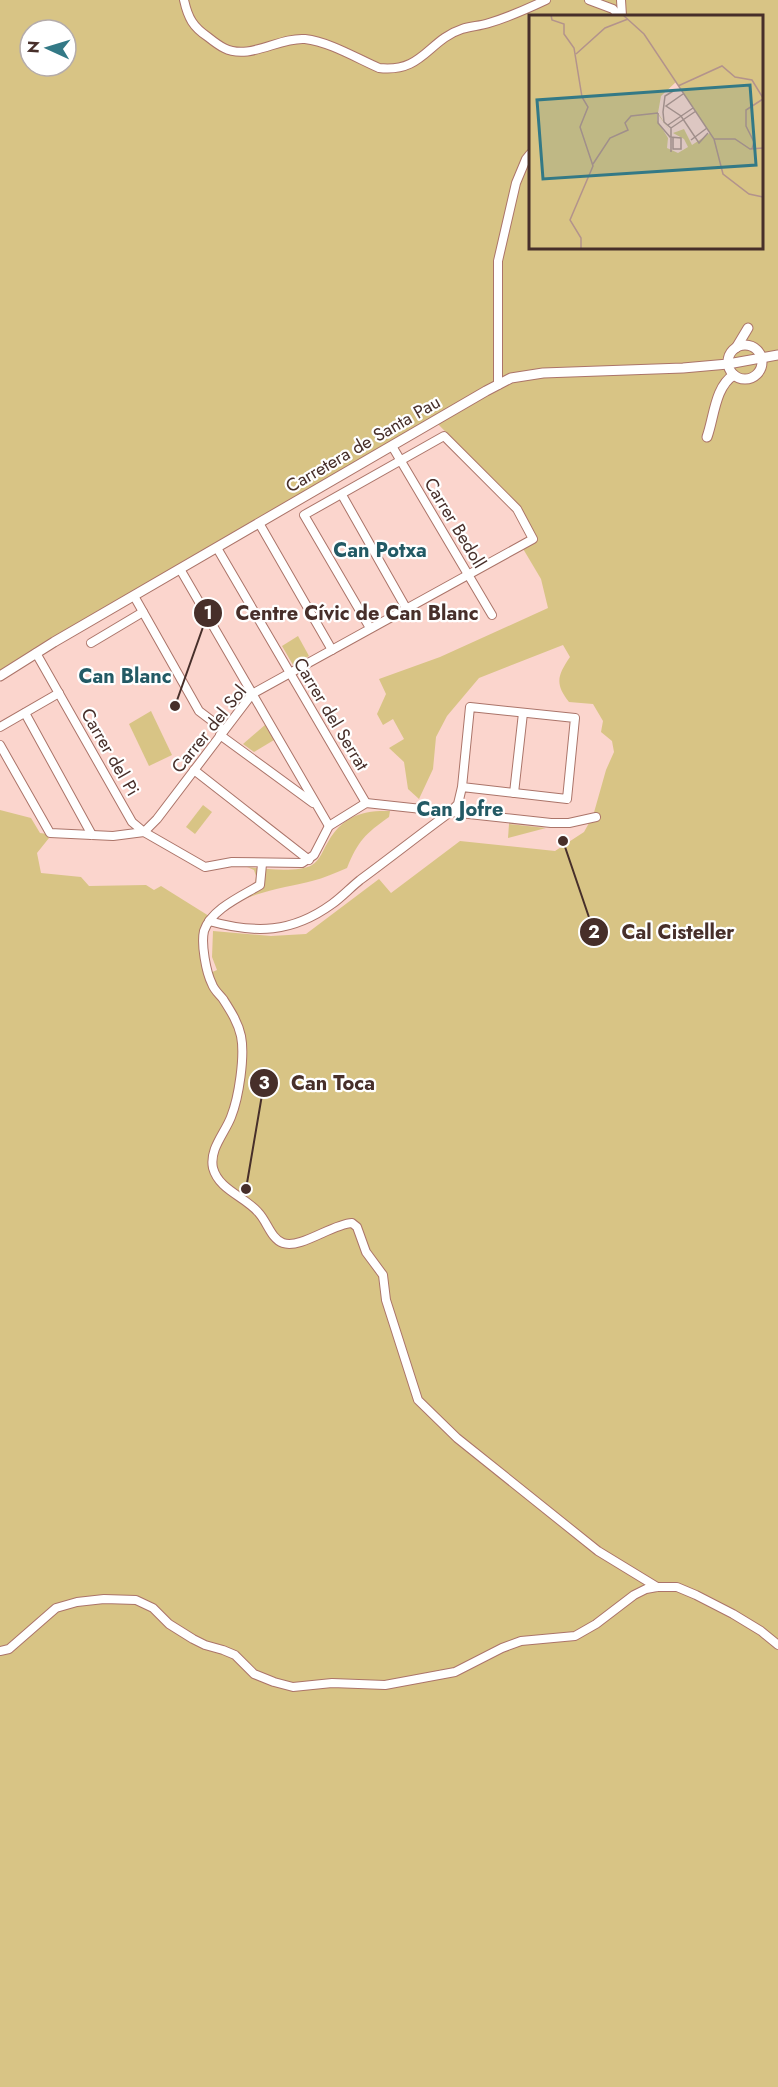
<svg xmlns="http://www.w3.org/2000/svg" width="778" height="2087" viewBox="0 0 778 2087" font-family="Jost,sans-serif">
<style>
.green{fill:#d8c485;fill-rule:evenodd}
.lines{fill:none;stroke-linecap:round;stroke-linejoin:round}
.minor-casing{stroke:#ab7469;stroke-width:10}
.major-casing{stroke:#ab7469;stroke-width:11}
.minor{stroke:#fff;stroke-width:8}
.major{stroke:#fff;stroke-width:9}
.labels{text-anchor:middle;stroke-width:4.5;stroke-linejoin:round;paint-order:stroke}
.street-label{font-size:18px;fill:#472f2a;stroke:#fff}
.neighbourhood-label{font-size:20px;font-weight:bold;fill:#235a65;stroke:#fff}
.inset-road{fill:none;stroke:#b3938c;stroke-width:1.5}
.view{fill:#337986;fill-opacity:0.15;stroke:#337986;stroke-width:3}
.inset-edge{fill:none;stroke:#472f2a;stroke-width:3}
.leader{fill:none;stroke:#472f2a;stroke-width:2}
.callout-dot{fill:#472f2a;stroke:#fff;stroke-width:2}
.mark-label{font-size:18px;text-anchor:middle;font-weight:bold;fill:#fff}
.callout-label{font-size:20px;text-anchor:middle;font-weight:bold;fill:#472f2a;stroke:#fff;stroke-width:4.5;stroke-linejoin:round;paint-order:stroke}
</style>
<rect width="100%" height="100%" fill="#fbd5cd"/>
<g class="green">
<path d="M0,0H778V2087H0V810L31,818L40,833L47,834L49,838L37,853L41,873L81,877L89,886L146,885L154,890L161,886L209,916L255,884L256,876L254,870L247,867C262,869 299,873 312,865C320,860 323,850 328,842C342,817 361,810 390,811L389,817C365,834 358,841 347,868C335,873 324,878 312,881C281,889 218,896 206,932C203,943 208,961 210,973L217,970L212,957L213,931L271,936L306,934L379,879L391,893L460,841L555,851L584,832L593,816L606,770L614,752L612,741L601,732L603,721L593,704L569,702C555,684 557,676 570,657L563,645L479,678L447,716L436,737L433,769L419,799L408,789L404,762L389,748L404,739L393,719L383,725L377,714L386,694L379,679L440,657L548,608L541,579L522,547L532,541L519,507L435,421L0,674ZM530,16H762V248H530ZM30,30H66V66H30Z"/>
<path d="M298,636L309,656L293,665L282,646Z"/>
<path d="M151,711L172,755L149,766L129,724Z"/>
<path d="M265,725L274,740L254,752L243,744Z"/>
<path d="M203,805L212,812L195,834L186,827Z"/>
<path d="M509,824L546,828L508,838Z"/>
</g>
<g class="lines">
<defs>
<g id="minor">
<path d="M184,0C188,18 193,27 208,37C213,41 218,45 224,48C249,61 279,37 305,39C330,42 356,58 379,68C423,73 428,40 462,29C471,26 480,26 489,23C509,17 527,9 546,0"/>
<path d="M589,0L613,9L619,16"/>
<path d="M621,0L622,16"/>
<path d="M498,385V261L516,183L526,159L530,154"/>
<path d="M392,446L492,615"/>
<path d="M342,495L406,608"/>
<path d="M259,523L332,650"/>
<path d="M217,548L366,803"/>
<path d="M180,569L329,826"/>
<path d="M134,596L199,711L224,730"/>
<path d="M91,643L143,612"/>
<path d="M36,653L132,822L144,832L157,819L252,694L533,539L517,509L444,436L304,515L370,628"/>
<path d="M25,713L92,835"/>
<path d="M0,727L59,693"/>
<path d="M220,735L313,803"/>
<path d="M0,745L50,833L113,836L144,832L205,867L232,862L302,863L314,855L329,826L366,803L551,823H569L596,817"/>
<path d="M194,770L309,860"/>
<path d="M514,793L523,713"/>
<path d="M262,864L260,885C242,896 211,909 204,931C201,944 206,972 212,984C214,990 219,994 223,999C230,1010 238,1022 241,1036C245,1056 239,1097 231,1117C225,1133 209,1149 213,1168C219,1190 244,1196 258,1212C267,1221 271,1239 283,1243C301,1249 332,1224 352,1223L357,1227L366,1252L383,1275L386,1300L418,1400L457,1438L598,1551L657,1587"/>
<path d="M209,921C256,934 292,933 332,904C342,897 350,888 360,880C390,858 419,835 449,813L458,804L462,787L470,707L575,718L567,799L462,787"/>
<path d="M0,1651L9,1649L56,1608L77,1602L104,1599L136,1600L153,1608L169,1624L193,1639L205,1645L223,1650L235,1655L254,1674L274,1682L293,1687L332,1683L385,1685L455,1672L502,1648L521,1641L575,1636L596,1624L634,1595L646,1589L657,1587H677L696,1595L733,1614L761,1631L778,1645"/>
</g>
<g id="major">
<circle cx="745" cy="362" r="17"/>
<path d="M736,348L748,328"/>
<path d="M707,437C714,418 715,386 734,375"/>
<path d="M0,676L54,642L486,391L511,378L543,373L683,368L728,364L778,355"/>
</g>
</defs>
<use href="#minor" class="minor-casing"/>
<use href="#major" class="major-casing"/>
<use href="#minor" class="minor"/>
<use href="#major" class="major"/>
</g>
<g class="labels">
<g class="street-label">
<text transform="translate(363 444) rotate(-30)" y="6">Carretera de Santa Pau</text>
<text transform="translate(455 523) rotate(59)" y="6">Carrer Bedoll</text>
<text transform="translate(331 714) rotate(59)" y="6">Carrer del Serrat</text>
<text transform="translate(209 729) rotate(-51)" y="6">Carrer del Sol</text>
<text transform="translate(110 752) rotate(60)" y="6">Carrer del Pi</text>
</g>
<g class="neighbourhood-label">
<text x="380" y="557">Can Potxa</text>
<text x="125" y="683">Can Blanc</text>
<text x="460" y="816">Can Jofre</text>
</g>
</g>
<g transform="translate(529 15)">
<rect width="234" height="234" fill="#fbd5cd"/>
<path d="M0,0H234V234H0ZM147,67L181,118L163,130L155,114L144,118L155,124L159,132L149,138L138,133L139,123L128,105V98L141,116L129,98L132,81Z" fill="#d8c485" fill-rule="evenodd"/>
<path class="inset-road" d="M22,0L23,5L35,9V19L45,33L53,82L59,92L51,112L64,151L41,205L52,223V234M94,0L115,19L185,124L194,159L220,179L234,182M47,39L76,13L99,4M149,71L193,51L206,62L223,65L234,83M154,79L137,91L152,101L170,128L179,118M129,98V108L141,122L152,123V134H144V123M139,110L164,93M142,113L167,96M185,124H206L221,134L234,133M162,125L178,113M223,134L225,127L217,111V95L234,84M142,137V113L135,107L134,97L136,81L146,75M64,149L81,123L99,115L96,108L102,101L129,98"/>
<path class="view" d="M221,70L227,150L14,164L8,85Z"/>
<rect width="234" height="234" class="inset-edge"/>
</g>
<path class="leader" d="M175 706L208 613M563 841L594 932M246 1189L264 1083"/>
<g class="callout-dot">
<circle cx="175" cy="706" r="6"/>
<circle cx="563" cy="841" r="6"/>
<circle cx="246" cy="1189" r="6"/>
<circle cx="208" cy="613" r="15"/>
<circle cx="594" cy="932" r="15"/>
<circle cx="264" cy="1083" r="15"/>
</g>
<g class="mark-label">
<text x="208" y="619">1</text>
<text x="594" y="938">2</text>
<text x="264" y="1089">3</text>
</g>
<g class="callout-label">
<text x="357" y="620">Centre Cívic de Can Blanc</text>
<text x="678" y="939">Cal Cisteller</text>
<text x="333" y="1090">Can Toca</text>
</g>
<g transform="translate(48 48) rotate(274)"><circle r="28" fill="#ffffff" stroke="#b5acaa" stroke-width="1.5"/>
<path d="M0-4.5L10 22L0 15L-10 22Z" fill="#337986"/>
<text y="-9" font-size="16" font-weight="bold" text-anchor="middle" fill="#472f2a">N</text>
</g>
</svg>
